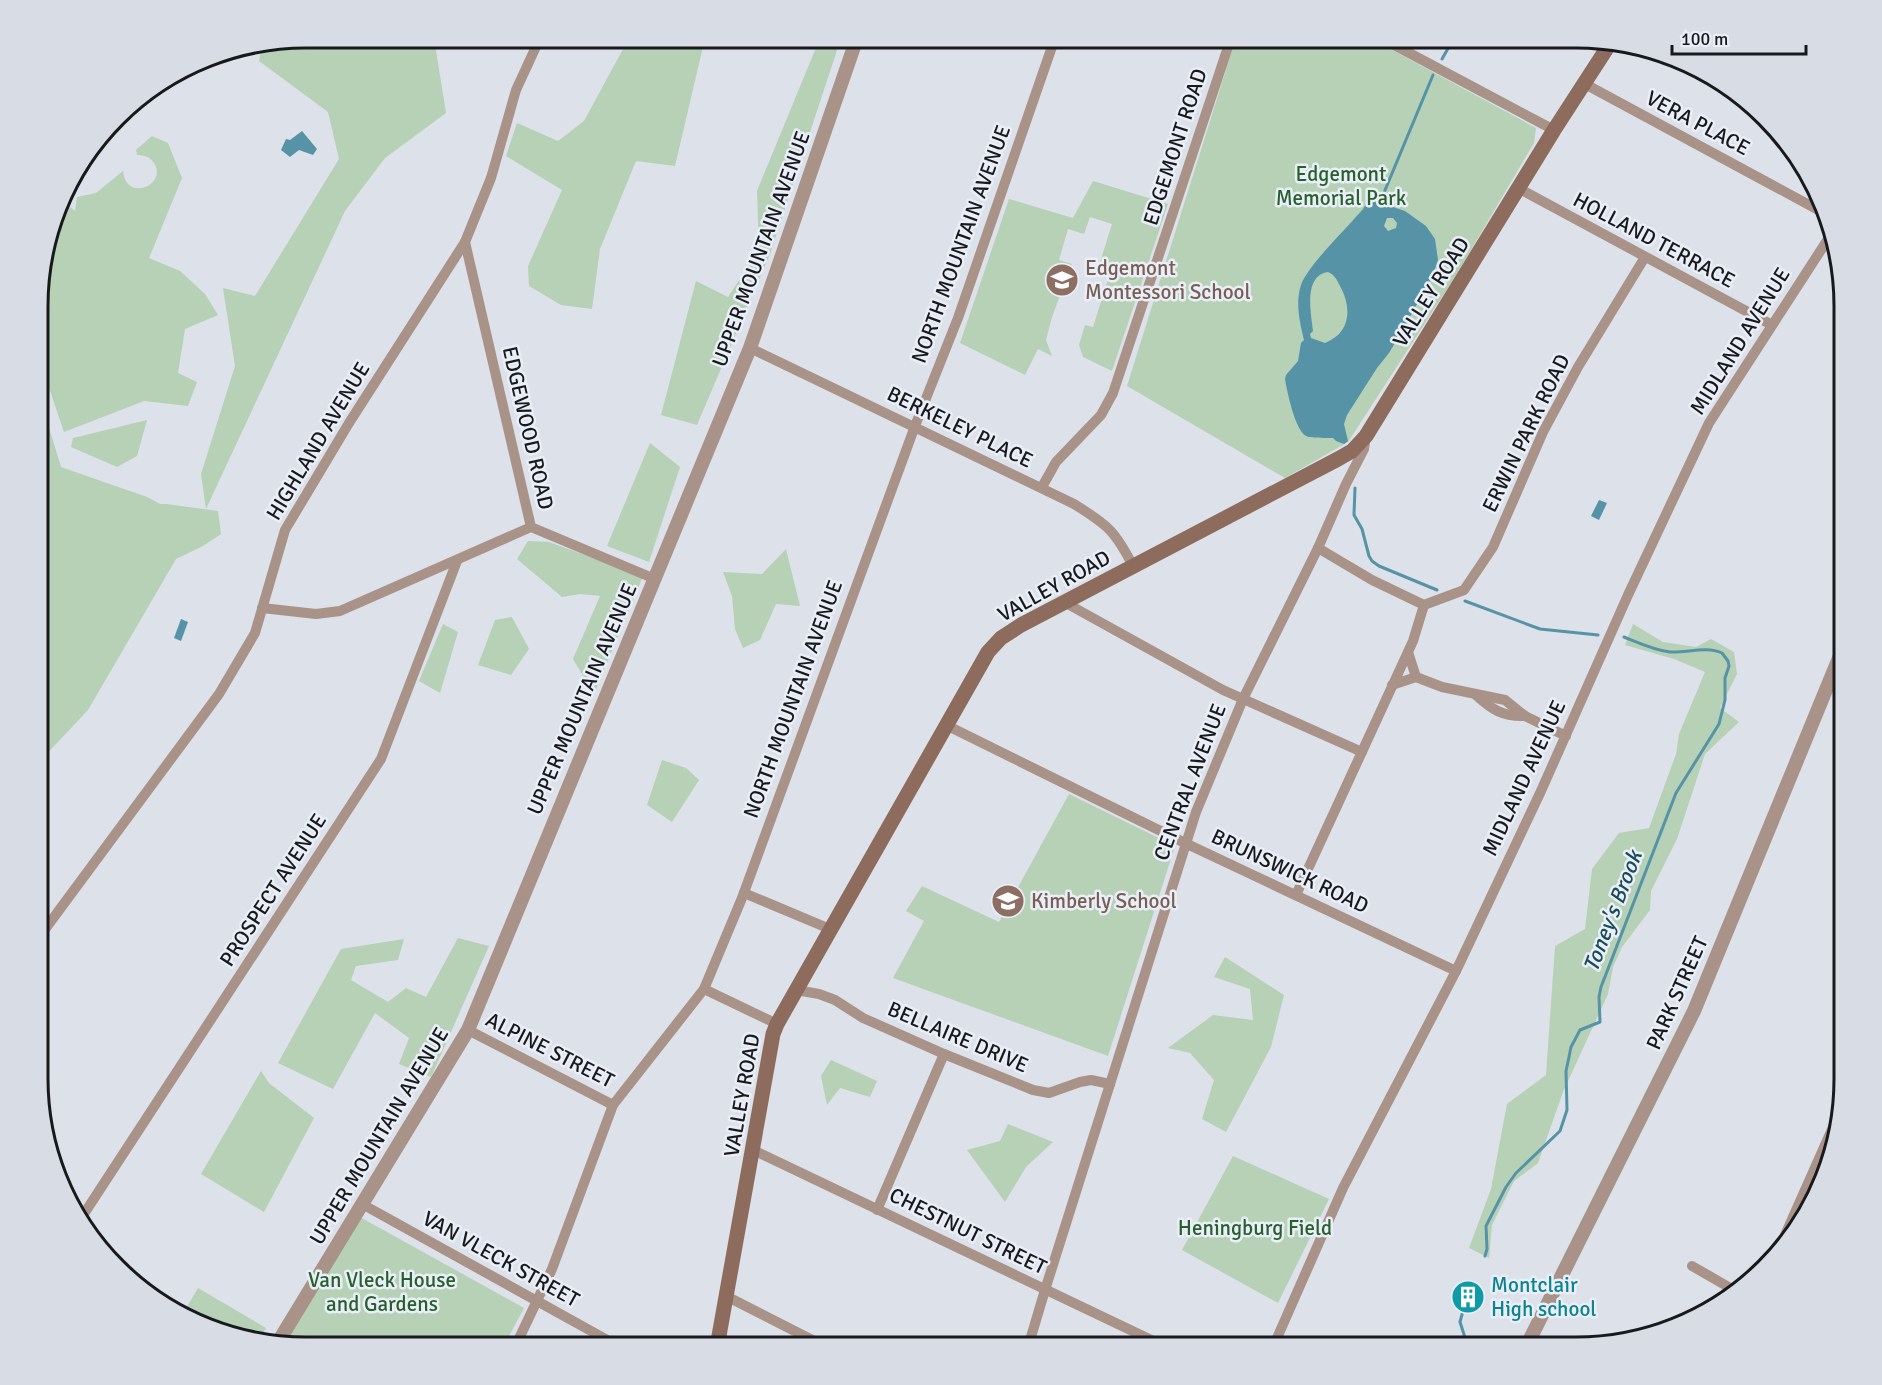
<svg xmlns="http://www.w3.org/2000/svg" width="1882" height="1385" viewBox="0 0 1882 1385" font-family="Signika,sans-serif">
<style>
.green{fill:#b6d1b6}
.water{fill:#5693a7;fill-rule:evenodd}
.lines{fill:none;stroke-linecap:round;stroke-linejoin:round}
.stream{stroke:#5693a7;stroke-width:3}
.minor{stroke:#a99288;stroke-width:10}
.tertiary{stroke:#a99288;stroke-width:14}
.secondary{stroke:#8d6c5d;stroke-width:15}
.labels{text-anchor:middle;stroke-width:5;stroke-linejoin:round;paint-order:stroke}
.street-label{font-size:21px;fill:#17191c;stroke:#e9eef7}
.park-label{font-size:21px;fill:#28602d;stroke:#e9eef7}
.education-label{font-size:21px;fill:#785e54;stroke:#e9eef7;text-anchor:start}
.culture-label{font-size:21px;fill:#0d838f;stroke:#e9eef7;text-anchor:start}
.water-label{font-size:22px;font-style:italic;fill:#184c5b;stroke:#e9eef7}
.rim{fill:none;stroke:#17191c;stroke-width:3}
</style>
<rect width="100%" height="100%" fill="#dce1ea"/>
<g class="green">
<path d="M306,38H434L446,113L385,158L345,211L206,509L201,474L235,366L223,288L255,296L339,159L328,112L259,61L262,46Z"/>
<path d="M629,38H705L675,166L636,161L600,249L592,309L561,305L529,286L528,266L562,190L506,156L517,123L558,141L584,121Z"/>
<path d="M820,38H841L770,254L697,425L661,415L696,281L728,297L759,250L757,191Z"/>
<path d="M1236,38H1370L1536,128L1534,143L1455,277L1348,442L1285,478L1127,386Z"/>
<path d="M152,136L168,143L182,178L149,258L180,271L205,294L218,315L185,329L178,373L197,382L188,406L144,401L64,432L43,370L49,334L40,326V271L61,200L75,211L77,197L96,193L123,171C126,203 168,185 154,163C150,157 144,155 137,155L136,150Z"/>
<path d="M1093,181L1168,204L1112,371L1083,357L1079,345L1085,325L1093,327L1109,276L1097,272L1112,224L1090,217L1084,234L1068,229L1059,260L1072,264L1052,317L1046,340L1052,356L1038,349L1025,375L960,343L1009,199L1073,218Z"/>
<path d="M40,398L61,467L147,497L160,504H166L218,511L221,534L203,546L176,559L88,710L40,761Z"/>
<path d="M147,420L137,456L117,467L71,447L73,438Z"/>
<path d="M650,443L680,467L649,562L607,546Z"/>
<path d="M528,541L549,542L643,576L594,694L573,659L600,596L580,594L562,597L517,559Z"/>
<path d="M786,549L800,606L776,604L760,640L743,648L735,629L732,596L723,572L762,574Z"/>
<path d="M512,617L529,649L511,675L478,665L495,620Z"/>
<path d="M443,624L458,632L440,693L419,681Z"/>
<path d="M1633,624L1663,642L1696,647L1711,639L1734,652L1737,674L1720,708L1739,722L1705,754L1677,839L1651,891L1650,910L1622,947L1613,967L1608,994L1563,1092L1538,1163L1514,1181L1492,1225L1489,1258L1469,1248L1491,1189L1507,1104L1546,1075L1555,946L1585,929L1592,869L1619,833L1649,828L1676,754L1679,734L1705,672L1674,659L1625,645Z"/>
<path d="M662,760L686,768L699,780L672,822L647,805Z"/>
<path d="M1069,794L1175,846L1108,1056L893,978L924,921L906,911L922,886L999,922Z"/>
<path d="M458,938L489,946L431,1077L399,1064L409,1038L375,1013L333,1089L278,1063L341,949L404,939L398,960L356,966L351,980L388,1002L406,988L426,997Z"/>
<path d="M1225,957L1284,995L1271,1047L1226,1132L1202,1119L1214,1080L1190,1053L1168,1048L1213,1015L1253,1020L1250,989L1214,977Z"/>
<path d="M831,1060L877,1081L870,1097L840,1088L827,1105L821,1076Z"/>
<path d="M261,1071L269,1083L314,1118L264,1212L201,1174Z"/>
<path d="M1008,1124L1053,1142L1026,1167L1005,1202L967,1150L1000,1141Z"/>
<path d="M1233,1156L1329,1199L1278,1303L1182,1250Z"/>
<path d="M360,1217L524,1308L503,1347L284,1346Z"/>
<path d="M198,1288L266,1328L259,1340L203,1327L182,1315Z"/>
</g>
<g class="water">
<path d="M302,131L317,149L313,155L299,150L290,157L281,150L286,139L290,140Z"/>
<path d="M1385,192L1387,205L1405,211L1426,226L1435,239L1438,260L1432,277L1401,333L1389,353L1377,368L1347,415L1344,424L1348,441L1344,444L1336,441L1333,438C1329,438 1309,438 1306,436C1295,430 1287,391 1285,379L1286,375L1298,361L1301,343L1304,340C1300,323 1295,303 1301,285C1308,265 1348,227 1363,209L1368,201ZM1393,218L1397,223L1396,228L1388,231L1384,226L1387,218ZM1328,272C1335,275 1337,280 1340,286C1352,308 1351,333 1325,343L1311,338L1310,334L1313,331C1311,313 1303,276 1328,272Z"/>
<path d="M1599,500L1607,503L1599,520L1591,516Z"/>
<path d="M181,619L188,622L181,641L174,638Z"/>
</g>
<g class="lines">
<g class="stream">
<path d="M1442,59L1454,38"/>
<path d="M1383,195L1433,75"/>
<path d="M1355,488L1354,515L1362,529L1369,556L1372,561L1379,566L1437,590"/>
<path d="M1465,601L1540,629L1598,635"/>
<path d="M1485,1256L1487,1249L1486,1226L1506,1187L1516,1173L1560,1131L1567,1110L1566,1071L1569,1057L1571,1047L1580,1030L1600,1022L1599,997L1601,987L1676,793L1719,724L1725,700V678L1729,666L1728,661L1722,653C1706,646 1687,653 1670,652C1653,650 1639,643 1624,637"/>
<path d="M1465,1303L1460,1322L1468,1347"/>
</g>
<g class="minor">
<path d="M1381,38L1554,130"/>
<path d="M1585,84L1824,213"/>
<path d="M1518,188L1772,325"/>
<path d="M465,242L531,527L655,579"/>
<path d="M750,348L1074,504C1108,525 1115,531 1133,566"/>
<path d="M1042,487L1056,462L1101,415L1113,393L1231,38"/>
<path d="M1318,548L1372,580L1424,605"/>
<path d="M1064,602L1223,690L1362,752"/>
<path d="M1424,605L1464,590L1493,547L1543,432L1578,367L1645,257"/>
<path d="M262,608L316,614L340,611L531,527"/>
<path d="M1408,652L1416,677"/>
<path d="M1392,685L1416,677L1442,687L1505,700L1525,716L1566,736"/>
<path d="M1476,695C1491,709 1503,717 1525,716"/>
<path d="M946,725L1185,843L1456,971"/>
<path d="M744,893L830,929"/>
<path d="M1296,895L1413,641L1424,605"/>
<path d="M40,936L219,694L255,633L285,530L349,423L465,242L491,178L516,90L540,38"/>
<path d="M704,989L777,1024"/>
<path d="M796,990L819,994L835,1000L863,1018L944,1054L1033,1090L1049,1093L1080,1082L1091,1080L1110,1084"/>
<path d="M468,1030L613,1105"/>
<path d="M753,1150L1166,1347"/>
<path d="M362,1204L620,1347"/>
<path d="M877,1210L944,1054"/>
<path d="M80,1220L381,759L457,561"/>
<path d="M1777,1253L1841,1109"/>
<path d="M1692,1266L1732,1289"/>
<path d="M726,1296L826,1347"/>
<path d="M515,1347L552,1269L613,1105L704,989L742,898L915,426L958,318L1055,38"/>
<path d="M1028,1347L1045,1290L1196,812L1243,699L1318,548L1346,484L1364,449L1366,436"/>
<path d="M1273,1347L1343,1188L1456,971L1541,791L1628,595L1709,423L1830,236"/>
</g>
<g class="tertiary">
<path d="M277,1344L468,1030L750,348L857,38"/>
<path d="M1526,1347L1694,1011L1844,646"/>
</g>
<path class="secondary" d="M717,1347L773,1034L777,1024L988,652L1001,638L1021,625L1338,459L1352,451L1366,436L1554,130L1611,42"/>
</g>
<defs>
<symbol id="school-disc" viewBox="-11 -11 22 22"><circle r="9.5" fill="#8d6e63" stroke="#e9eef7"/><path d="M0-5L7-2L0 1L-7-2ZM-4 1L0 2.5L4 1V4Q0 6-4 4Z" fill="#fff"/></symbol>
<symbol id="building-disc" viewBox="-11 -11 22 22"><circle r="9.5" fill="#0f9aa8" stroke="#e9eef7"/><path d="M-4-6H4V6H1V3H-1V6H-4ZM-2.5-4.3h1.7v1.8h-1.7ZM.8-4.3h1.7v1.8H.8ZM-2.5-1h1.7V.8h-1.7ZM.8-1h1.7V.8H.8Z" fill="#fff"/></symbol>
</defs>
<g fill-rule="evenodd">
<use href="#school-disc" x="1043" y="261" width="38" height="38"/>
<use href="#school-disc" x="989" y="882" width="38" height="38"/>
<use href="#building-disc" x="1449" y="1278" width="38" height="38"/>
</g>
<g class="labels">
<g class="street-label">
<text transform="translate(1698 123) rotate(28)" y="7">VERA PLACE</text>
<text transform="translate(1175 147) rotate(-72)" y="7">EDGEMONT ROAD</text>
<text transform="translate(1654 240) rotate(28)" y="7">HOLLAND TERRACE</text>
<text transform="translate(961 244) rotate(-70)" y="7">NORTH MOUNTAIN AVENUE</text>
<text transform="translate(761 249) rotate(-70)" y="7">UPPER MOUNTAIN AVENUE</text>
<text transform="translate(1431 292) rotate(-58)" y="7">VALLEY ROAD</text>
<text transform="translate(1740 341) rotate(-58)" y="7">MIDLAND AVENUE</text>
<text transform="translate(960 427) rotate(26)" y="7">BERKELEY PLACE</text>
<text transform="translate(528 428) rotate(77)" y="7">EDGEWOOD ROAD</text>
<text transform="translate(1526 433) rotate(-64)" y="7">ERWIN PARK ROAD</text>
<text transform="translate(318 441) rotate(-59)" y="7">HIGHLAND AVENUE</text>
<text transform="translate(1054 586) rotate(-29)" y="7">VALLEY ROAD</text>
<text transform="translate(582 699) rotate(-67)" y="7">UPPER MOUNTAIN AVENUE</text>
<text transform="translate(793 699) rotate(-70)" y="7">NORTH MOUNTAIN AVENUE</text>
<text transform="translate(1524 778) rotate(-65)" y="7">MIDLAND AVENUE</text>
<text transform="translate(1190 782) rotate(-69)" y="7">CENTRAL AVENUE</text>
<text transform="translate(1290 871) rotate(25)" y="7">BRUNSWICK ROAD</text>
<text transform="translate(273 890) rotate(-57)" y="7">PROSPECT AVENUE</text>
<text transform="translate(1677 993) rotate(-66)" y="7">PARK STREET</text>
<text transform="translate(958 1037) rotate(23)" y="7">BELLAIRE DRIVE</text>
<text transform="translate(550 1050) rotate(27)" y="7">ALPINE STREET</text>
<text transform="translate(742 1095) rotate(-80)" y="7">VALLEY ROAD</text>
<text transform="translate(379 1136) rotate(-59)" y="7">UPPER MOUNTAIN AVENUE</text>
<text transform="translate(968 1231) rotate(26)" y="7">CHESTNUT STREET</text>
<text transform="translate(501 1259) rotate(29)" y="7">VAN VLECK STREET</text>
</g>
<g class="park-label">
<text x="1341" y="181">Edgemont<tspan x="1341" dy="24">Memorial Park</tspan></text>
<text x="1255" y="1235">Heningburg Field</text>
<text x="382" y="1287">Van Vleck House<tspan x="382" dy="24">and Gardens</tspan></text>
</g>
<g class="education-label">
<text x="1085" y="275">Edgemont<tspan x="1085" dy="24">Montessori School</tspan></text>
<text x="1031" y="908">Kimberly School</text>
</g>
<g class="culture-label">
<text x="1491" y="1292">Montclair<tspan x="1491" dy="24">High school</tspan></text>
</g>
<g class="water-label">
<text transform="translate(1612 911) rotate(-69)" y="8">Toney's Brook</text>
</g>
</g>
<path d="M0 0H1882V1385H0ZM306 48H1576A258 258 0 0 1 1834 306V1079A258 258 0 0 1 1576 1337H306A258 258 0 0 1 48 1079V306A258 258 0 0 1 306 48Z" fill="#d8dde5" fill-rule="evenodd"/>
<path class="rim" d="M306 48H1576A258 258 0 0 1 1834 306V1079A258 258 0 0 1 1576 1337H306A258 258 0 0 1 48 1079V306A258 258 0 0 1 306 48Z"/>
<path d="M1672 45v9h134v-9" fill="none" stroke="#17191c" stroke-width="3"/>
<text x="1681" y="45" font-size="18" fill="#17191c" stroke="#e9eef7" stroke-width="4.5" paint-order="stroke">100 m</text>
</svg>
